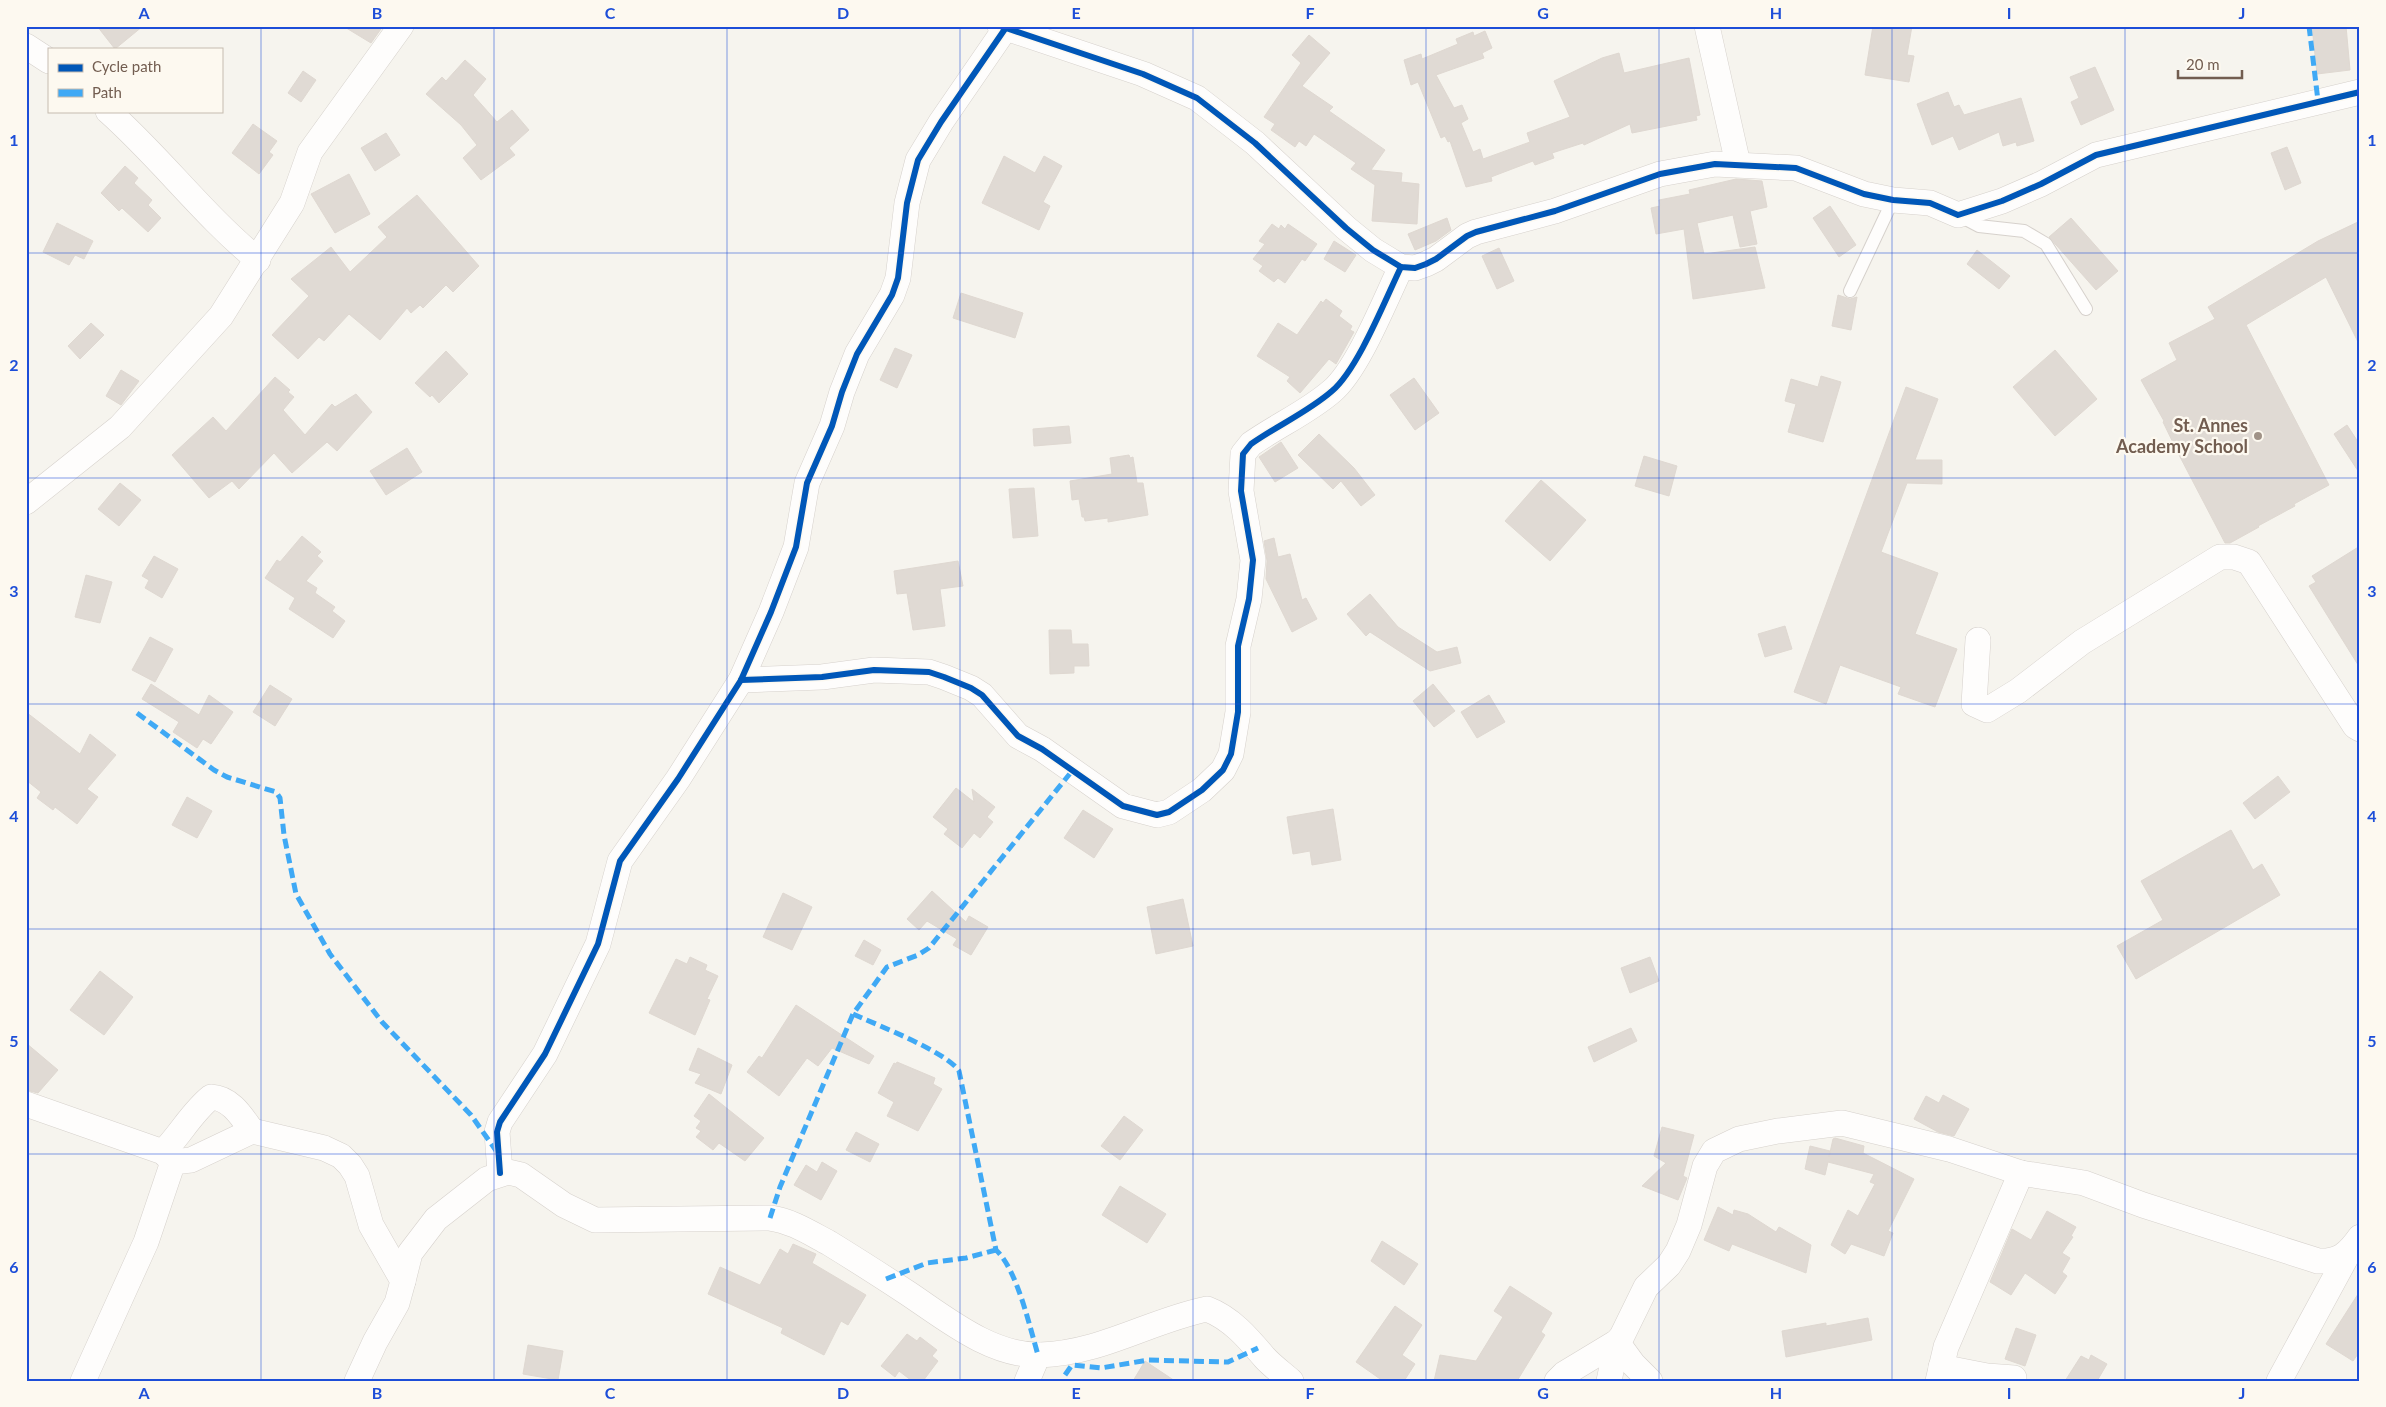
<svg xmlns="http://www.w3.org/2000/svg" width="2386" height="1407" viewBox="0 0 2386 1407" font-family="Lato,sans-serif">
<style>
.building{fill:#e0dad4;stroke:#dfd8d1}
.lines{fill:none;stroke-linecap:round;stroke-linejoin:round}
.lane-casing{stroke:#d6d1cc;stroke-width:14}
.street-casing{stroke:#d6d1cc;stroke-width:26}
.lane{stroke:#fefdfc;stroke-width:12}
.street{stroke:#fefdfc;stroke-width:25}
.quiet{stroke:#3fa9f5;stroke-width:5;stroke-dasharray:10 5;stroke-linecap:butt}
.cycleway-casing{stroke:#fdf9f0;stroke-width:9}
.cycleway{stroke:#0057b8;stroke-width:6}
.grid{fill:none;stroke:#1d4ed8;stroke-width:1;stroke-opacity:0.55}
.poi-dot{fill:#a09287;stroke:#fdf9f0;stroke-width:2}
.labels{text-anchor:middle;stroke-width:4.5;stroke-linejoin:round;paint-order:stroke}
.poi-label{font-size:18px;font-weight:bold;fill:#725d50;stroke:#fdf9f0;text-anchor:end}
.neatline{fill:none;stroke:#1d4ed8;stroke-width:2}
.grid-label{font-size:16px;text-anchor:middle;font-weight:bold;fill:#1d4ed8}
</style>
<rect width="100%" height="100%" fill="#f6f4ee"/>
<g class="building">
<path d="M97,26H143L115,49Z"/>
<path d="M343,26H383L371,43Z"/>
<path d="M1873,26H1912L1907,55L1914,56L1909,82L1865,75Z"/>
<path d="M2312,26H2346L2350,70L2317,74Z"/>
<path d="M1485,31L1492,48L1482,53L1484,58L1436,75L1454,108L1462,105L1468,119L1461,123L1473,152L1480,149L1483,159L1530,142L1527,133L1570,117L1554,81L1602,58L1619,53L1624,73L1689,58L1700,115L1696,116L1697,120L1632,133L1630,124L1584,145L1583,143L1552,153L1554,158L1535,165L1533,161L1491,177L1492,181L1466,187L1450,141L1448,142L1445,136L1441,138L1418,82L1411,85L1404,60L1421,54L1422,59L1458,44L1456,39L1473,32L1474,36Z"/>
<path d="M1309,35L1330,53L1302,86L1333,107L1329,111L1385,150L1371,170L1402,173L1401,182L1419,184L1417,224L1372,221L1375,185L1351,169L1356,163L1314,134L1306,146L1299,141L1295,147L1271,130L1275,124L1264,117L1301,63L1292,55Z"/>
<path d="M465,60L486,79L473,95L497,122L512,110L529,130L509,148L515,155L481,180L463,158L477,145L461,125L426,94L442,77L446,81Z"/>
<path d="M2095,67L2114,110L2081,125L2071,102L2079,98L2070,77Z"/>
<path d="M303,71L316,80L301,102L288,93Z"/>
<path d="M1948,92L1954,107L1959,105L1964,115L2021,98L2034,141L2017,146L2016,142L2003,146L1999,132L1959,150L1953,136L1932,145L1917,104Z"/>
<path d="M253,124L277,141L269,152L273,155L259,174L232,153Z"/>
<path d="M386,133L400,155L375,171L361,148Z"/>
<path d="M2287,147L2301,183L2285,190L2271,153Z"/>
<path d="M1004,156L1035,173L1044,156L1062,166L1043,202L1050,206L1039,230L982,203Z"/>
<path d="M125,166L138,178L134,183L152,200L148,205L161,218L148,232L122,208L119,211L101,193Z"/>
<path d="M349,174L370,214L335,233L311,194Z"/>
<path d="M1736,179L1762,181L1767,207L1750,211L1757,244L1740,247L1733,215L1697,223L1704,254L1755,247L1765,288L1693,299L1684,229L1656,234L1651,208L1660,206L1659,200L1690,194L1689,190Z"/>
<path d="M417,195L479,266L453,292L446,285L423,308L420,305L411,313L407,308L380,340L349,314L324,341L319,337L298,359L272,335L309,296L291,279L331,247L350,272L387,237L378,227Z"/>
<path d="M1830,206L1856,245L1839,257L1813,218Z"/>
<path d="M1447,218L1451,230L1436,241L1415,250L1408,234Z"/>
<path d="M2071,218L2118,271L2096,290L2049,237Z"/>
<path d="M2360,221V346L2326,277L2246,325L2329,485L2294,504L2295,506L2258,526L2259,527L2230,543H2225L2178,453L2163,422L2164,421L2141,380L2177,360L2169,343L2215,319L2208,307L2318,241Z"/>
<path d="M57,223L93,241L84,259L75,255L69,265L43,252Z"/>
<path d="M1272,224L1279,229L1281,225L1285,229L1288,224L1317,244L1305,261L1302,259L1285,283L1278,278L1274,282L1259,271L1263,266L1253,259L1265,244L1259,241Z"/>
<path d="M1334,241L1356,255L1345,272L1324,259Z"/>
<path d="M1499,248L1514,281L1497,289L1482,256Z"/>
<path d="M1977,250L2010,276L1999,289L1967,264Z"/>
<path d="M961,293L1023,313L1015,338L953,318Z"/>
<path d="M1838,295L1850,299L1857,297L1851,330L1832,326Z"/>
<path d="M1326,299L1342,311L1339,316L1352,326L1350,330L1354,332L1336,364L1329,359L1300,393L1287,381L1290,377L1257,356L1278,323L1297,335L1321,301L1323,303Z"/>
<path d="M91,323L104,335L80,359L68,346Z"/>
<path d="M895,348L912,355L897,388L880,380Z"/>
<path d="M2055,350L2097,399L2055,436L2013,387Z"/>
<path d="M446,351L468,374L439,403L432,395L430,397L415,383Z"/>
<path d="M121,370L139,381L121,405L106,396Z"/>
<path d="M1821,376L1841,382L1823,442L1788,432L1796,404L1785,401L1791,379L1818,387Z"/>
<path d="M275,377L290,390L288,392L294,397L283,410L305,435L332,404L335,407L356,394L372,412L337,451L327,442L292,473L274,453L239,489L232,481L209,498L172,455L213,417L226,431Z"/>
<path d="M1414,378L1439,413L1415,430L1390,395Z"/>
<path d="M1906,387L1938,399L1915,460H1942V484L1907,483L1881,552L1938,573L1915,634L1957,649L1935,707L1898,694L1901,687L1840,665L1826,704L1794,692Z"/>
<path d="M2347,425L2360,445V474L2334,434Z"/>
<path d="M1069,426L1071,443L1034,446L1033,429Z"/>
<path d="M1319,434L1354,468L1375,495L1361,506L1341,481L1333,489L1298,455Z"/>
<path d="M1281,442L1298,468L1275,482L1259,457Z"/>
<path d="M407,448L422,472L386,495L370,471Z"/>
<path d="M1129,455L1130,458L1133,457L1137,483H1143L1148,515L1108,522V518L1085,521L1084,517H1082L1079,499L1072,500L1070,481L1112,474L1110,458Z"/>
<path d="M1644,456L1677,466L1669,496L1635,486Z"/>
<path d="M1541,480L1586,520L1550,561L1505,521Z"/>
<path d="M120,483L141,500L119,526L98,509Z"/>
<path d="M1034,488L1038,536L1013,538L1009,489Z"/>
<path d="M302,536L321,552L317,556L323,561L306,581L317,588L315,593L335,607L332,611L345,621L333,638L289,609L295,598L265,578L277,560L280,562Z"/>
<path d="M1274,538L1278,557L1290,554L1302,600L1306,598L1317,619L1292,632L1266,579L1267,561L1264,541Z"/>
<path d="M2360,546V668L2309,586L2316,582L2312,576Z"/>
<path d="M154,556L178,569L162,598L145,588L149,580L142,576Z"/>
<path d="M958,561L963,586L940,589L945,626L913,630L907,593L897,594L894,571Z"/>
<path d="M86,575L112,582L100,623L75,617Z"/>
<path d="M1370,594L1398,627L1437,652L1457,647L1461,663L1430,671L1370,632L1366,636L1347,614Z"/>
<path d="M1785,626L1792,649L1765,657L1758,634Z"/>
<path d="M1049,630H1071L1072,644H1088L1089,666H1074V673L1050,674Z"/>
<path d="M150,637L173,649L155,682L132,670Z"/>
<path d="M151,684L199,715L209,695L233,712L211,744L203,739L197,748L173,732L179,722L142,699Z"/>
<path d="M1433,684L1455,711L1434,727L1413,701Z"/>
<path d="M270,685L292,699L275,726L253,712Z"/>
<path d="M1489,695L1505,722L1477,738L1461,712Z"/>
<path d="M26,712L80,754L90,734L116,755L87,789L98,797L77,824L55,807L53,810L37,798L41,792L26,780Z"/>
<path d="M2278,776L2290,792L2255,819L2243,803Z"/>
<path d="M956,788L974,802L972,789L995,807L987,817L993,822L980,838L974,833L962,848L944,834L948,829L933,817Z"/>
<path d="M187,797L212,811L197,838L172,825Z"/>
<path d="M1333,809L1341,860L1312,865L1310,851L1293,854L1287,817Z"/>
<path d="M1083,810L1113,829L1094,858L1064,838Z"/>
<path d="M2231,830L2253,870L2262,864L2280,895L2136,979L2117,946L2163,920L2141,881Z"/>
<path d="M932,891L966,922L969,916L988,927L971,955L953,945L957,939L927,921L919,930L907,919Z"/>
<path d="M783,893L812,907L792,950L763,937Z"/>
<path d="M1183,899L1193,946L1156,954L1147,907Z"/>
<path d="M864,940L881,950L873,965L855,956Z"/>
<path d="M690,957L707,965L705,970L718,976L707,999L710,1000L695,1035L649,1013L676,959L687,964Z"/>
<path d="M1650,957L1659,981L1630,993L1621,968Z"/>
<path d="M100,971L133,997L104,1035L70,1010Z"/>
<path d="M796,1005L874,1056L869,1064L832,1048L818,1066L807,1058L779,1096L747,1072L759,1056L762,1058Z"/>
<path d="M1631,1028L1637,1041L1594,1062L1588,1047Z"/>
<path d="M26,1043L58,1070L38,1093L26,1090Z"/>
<path d="M698,1048L732,1065L721,1094L695,1083L701,1074L689,1070Z"/>
<path d="M897,1062L935,1078L933,1084L942,1089L918,1131L887,1116L894,1102L878,1093L894,1063L896,1064Z"/>
<path d="M709,1094L764,1138L745,1161L719,1143L713,1150L696,1137L701,1131L696,1128L701,1121L694,1116Z"/>
<path d="M1943,1095L1969,1109L1954,1136L1938,1132L1914,1119L1926,1096L1939,1103Z"/>
<path d="M1124,1116L1143,1130L1120,1160L1101,1146Z"/>
<path d="M1662,1127L1694,1135L1683,1176L1687,1178L1678,1200L1642,1186L1666,1163L1654,1156Z"/>
<path d="M856,1132L879,1144L870,1162L846,1150Z"/>
<path d="M1835,1138L1864,1146L1863,1153L1914,1179L1888,1231L1893,1233L1884,1256L1851,1244L1845,1254L1831,1245L1848,1210L1858,1216L1875,1184L1870,1182L1874,1174L1828,1162L1825,1175L1805,1169L1810,1146L1830,1151L1829,1157L1833,1139Z"/>
<path d="M822,1162L837,1171L821,1200L794,1185L806,1165L817,1172Z"/>
<path d="M1120,1186L1166,1214L1147,1243L1102,1215Z"/>
<path d="M1718,1207L1733,1215L1734,1210L1748,1214L1776,1232L1779,1227L1781,1228L1811,1245L1806,1273L1732,1244L1729,1251L1704,1240Z"/>
<path d="M2047,1211L2076,1227L2071,1236L2073,1237L2062,1253L2070,1258L2062,1272L2067,1276L2055,1294L2025,1273L2011,1295L1990,1282L2012,1229L2031,1240Z"/>
<path d="M1382,1241L1418,1264L1404,1285L1371,1261Z"/>
<path d="M793,1244L816,1254L812,1263L866,1295L848,1325L841,1321L824,1355L781,1333L783,1328L708,1294L720,1267L760,1285L780,1249L788,1254Z"/>
<path d="M1510,1286L1552,1313L1541,1332L1545,1335L1517,1381H1434L1440,1355L1476,1361L1503,1317L1494,1311Z"/>
<path d="M2360,1291V1351L2353,1361L2326,1344Z"/>
<path d="M1395,1306L1422,1325L1402,1355L1415,1364L1404,1381H1383L1356,1362Z"/>
<path d="M1868,1318L1872,1340L1786,1357L1782,1331L1826,1323V1326Z"/>
<path d="M2016,1328L2036,1335L2025,1366L2005,1359Z"/>
<path d="M907,1334L917,1341L920,1337L937,1350L932,1356L938,1361L923,1381H912L899,1371L895,1377L881,1366Z"/>
<path d="M528,1345L563,1351L558,1380L523,1374Z"/>
<path d="M2091,1355L2107,1364L2097,1381H2065L2081,1356L2089,1360Z"/>
<path d="M1145,1361L1175,1381H1133Z"/>
</g>
<g class="lines">
<defs>
<g id="lane">
<path d="M1960,216L1979,226L2024,231L2046,244L2086,309"/>
<path d="M1850,291L1893,200"/>
</g>
<g id="street">
<path d="M1000,26L1143,74L1197,98L1255,143L1346,228L1373,250L1401,267L1415,268L1426,264L1436,259L1467,236L1476,232L1555,211L1660,174L1715,164L1796,168L1864,194L1893,200L1930,203L1958,215L2002,201L2041,184L2096,155L2360,92"/>
<path d="M1707,26L1738,164"/>
<path d="M26,46L49,61"/>
<path d="M108,111C161,158 203,215 258,260"/>
<path d="M26,502L120,427L221,316L292,203L310,152L401,26"/>
<path d="M1978,640L1974,704L1987,710L2018,691L2082,642L2220,557H2234L2249,562L2355,726L2360,729"/>
<path d="M741,680L822,677L874,670L929,672L944,677L971,688L982,695L1018,736L1042,749L1123,806L1157,815L1169,812L1202,790L1223,770L1231,754L1238,712V646L1249,599L1253,560L1241,491L1243,454L1251,444C1278,425 1308,412 1332,391C1358,369 1385,300 1401,267"/>
<path d="M26,1104L163,1152L173,1162"/>
<path d="M163,1152C180,1135 192,1112 211,1097C231,1098 242,1117 252,1131"/>
<path d="M500,1173L497,1132L500,1122L545,1054L598,944L620,861L678,779L741,680L771,612L796,547L807,483L832,426L842,392L857,354L892,295L898,278L907,203L918,160L941,122L1007,26"/>
<path d="M403,1281L410,1253L436,1219L487,1179L508,1172L521,1175L564,1205L595,1220L770,1218C792,1221 810,1233 829,1243C855,1259 880,1275 906,1292C944,1317 990,1356 1040,1355C1102,1353 1149,1321 1207,1309C1231,1318 1248,1338 1264,1357C1272,1366 1282,1373 1291,1381"/>
<path d="M1617,1342L1633,1364L1650,1381"/>
<path d="M1941,1367L1987,1376L2014,1378"/>
<path d="M83,1381L146,1242L173,1162L191,1160L252,1131L324,1148L341,1156L350,1165L357,1176L371,1225L403,1281L397,1303L375,1342L357,1381"/>
<path d="M1027,1381L1038,1355"/>
<path d="M1557,1381L1564,1374L1617,1342L1622,1336L1646,1287L1669,1265L1678,1251L1689,1225L1705,1166L1714,1151L1739,1139L1778,1131L1842,1123L1949,1149L2021,1173L2084,1183L2143,1205L2318,1261C2339,1262 2348,1254 2360,1237"/>
<path d="M1609,1381L1617,1342"/>
<path d="M1938,1381L1946,1347L2021,1173"/>
<path d="M2279,1381L2349,1252"/>
</g>
</defs>
<use href="#lane" class="lane-casing"/>
<use href="#street" class="street-casing"/>
<use href="#lane" class="lane"/>
<use href="#street" class="street"/>
<g class="quiet">
<path d="M2309,26L2318,101"/>
<path d="M137,713L214,770L227,777L276,792L280,798L284,835L296,894L330,954L382,1022L471,1115L497,1152"/>
<path d="M853,1014C877,1025 947,1052 959,1071L996,1250C1017,1269 1030,1328 1038,1355"/>
<path d="M770,1218L780,1187L853,1014L887,967L918,955L929,948L1072,771"/>
<path d="M886,1279L927,1263L966,1258L996,1250"/>
<path d="M1065,1375L1072,1365L1101,1368L1148,1360L1228,1362L1258,1348"/>
</g>
<defs>
<g id="cycleway">
<path d="M1000,26L1143,74L1197,98L1255,143L1346,228L1373,250L1401,267L1415,268L1426,264L1436,259L1467,236L1476,232L1555,211L1660,174L1715,164L1796,168L1864,194L1893,200L1930,203L1958,215L2002,201L2041,184L2096,155L2360,92"/>
<path d="M741,680L822,677L874,670L929,672L944,677L971,688L982,695L1018,736L1042,749L1123,806L1157,815L1169,812L1202,790L1223,770L1231,754L1238,712V646L1249,599L1253,560L1241,491L1243,454L1251,444C1278,425 1308,412 1332,391C1358,369 1385,300 1401,267"/>
<path d="M500,1173L497,1132L500,1122L545,1054L598,944L620,861L678,779L741,680L771,612L796,547L807,483L832,426L842,392L857,354L892,295L898,278L907,203L918,160L941,122L1007,26"/>
</g>
</defs>
<use href="#cycleway" class="cycleway-casing"/>
<use href="#cycleway" class="cycleway"/>
</g>
<path class="grid" d="M261,26V1381M494,26V1381M727,26V1381M960,26V1381M1193,26V1381M1426,26V1381M1659,26V1381M1892,26V1381M2125,26V1381M26,253H2360M26,478H2360M26,704H2360M26,929H2360M26,1154H2360"/>
<circle class="poi-dot" cx="2258" cy="436" r="5"/>
<g class="labels">
<g class="poi-label">
<text x="2248" y="432">St. Annes<tspan x="2248" dy="21">Academy School</tspan></text>
</g>
</g>
<rect width="2386" height="1407" fill="none" stroke="#fdf9f0" stroke-width="55"/>
<rect x="48" y="48" width="175" height="65" fill="#fdf9f0" stroke="#c5bbb0"/>
<rect x="58" y="64" width="25" height="8" fill="#0057b8" stroke="#c5bbb0"/>
<text x="92" y="72" font-size="15" fill="#725d50">Cycle path</text>
<rect x="58" y="89" width="25" height="8" fill="#3fa9f5" stroke="#c5bbb0"/>
<text x="92" y="98" font-size="15" fill="#725d50">Path</text>
<path d="M2178 70v8h64v-8" fill="none" stroke="#725d50" stroke-width="2.5"/>
<text x="2186" y="70" font-size="15" fill="#725d50" stroke="#fdf9f0" stroke-width="4" paint-order="stroke">20 m</text>
<rect x="28" y="28" width="2330" height="1352" class="neatline"/>
<g class="grid-label">
<text x="144" y="19">A</text>
<text x="377" y="19">B</text>
<text x="610" y="19">C</text>
<text x="843" y="19">D</text>
<text x="1076" y="19">E</text>
<text x="1310" y="19">F</text>
<text x="1543" y="19">G</text>
<text x="1776" y="19">H</text>
<text x="2009" y="19">I</text>
<text x="2242" y="19">J</text>
<text x="14" y="146">1</text>
<text x="2372" y="146">1</text>
<text x="14" y="371">2</text>
<text x="2372" y="371">2</text>
<text x="14" y="597">3</text>
<text x="2372" y="597">3</text>
<text x="14" y="822">4</text>
<text x="2372" y="822">4</text>
<text x="14" y="1047">5</text>
<text x="2372" y="1047">5</text>
<text x="14" y="1273">6</text>
<text x="2372" y="1273">6</text>
<text x="144" y="1399">A</text>
<text x="377" y="1399">B</text>
<text x="610" y="1399">C</text>
<text x="843" y="1399">D</text>
<text x="1076" y="1399">E</text>
<text x="1310" y="1399">F</text>
<text x="1543" y="1399">G</text>
<text x="1776" y="1399">H</text>
<text x="2009" y="1399">I</text>
<text x="2242" y="1399">J</text>
</g>
</svg>
